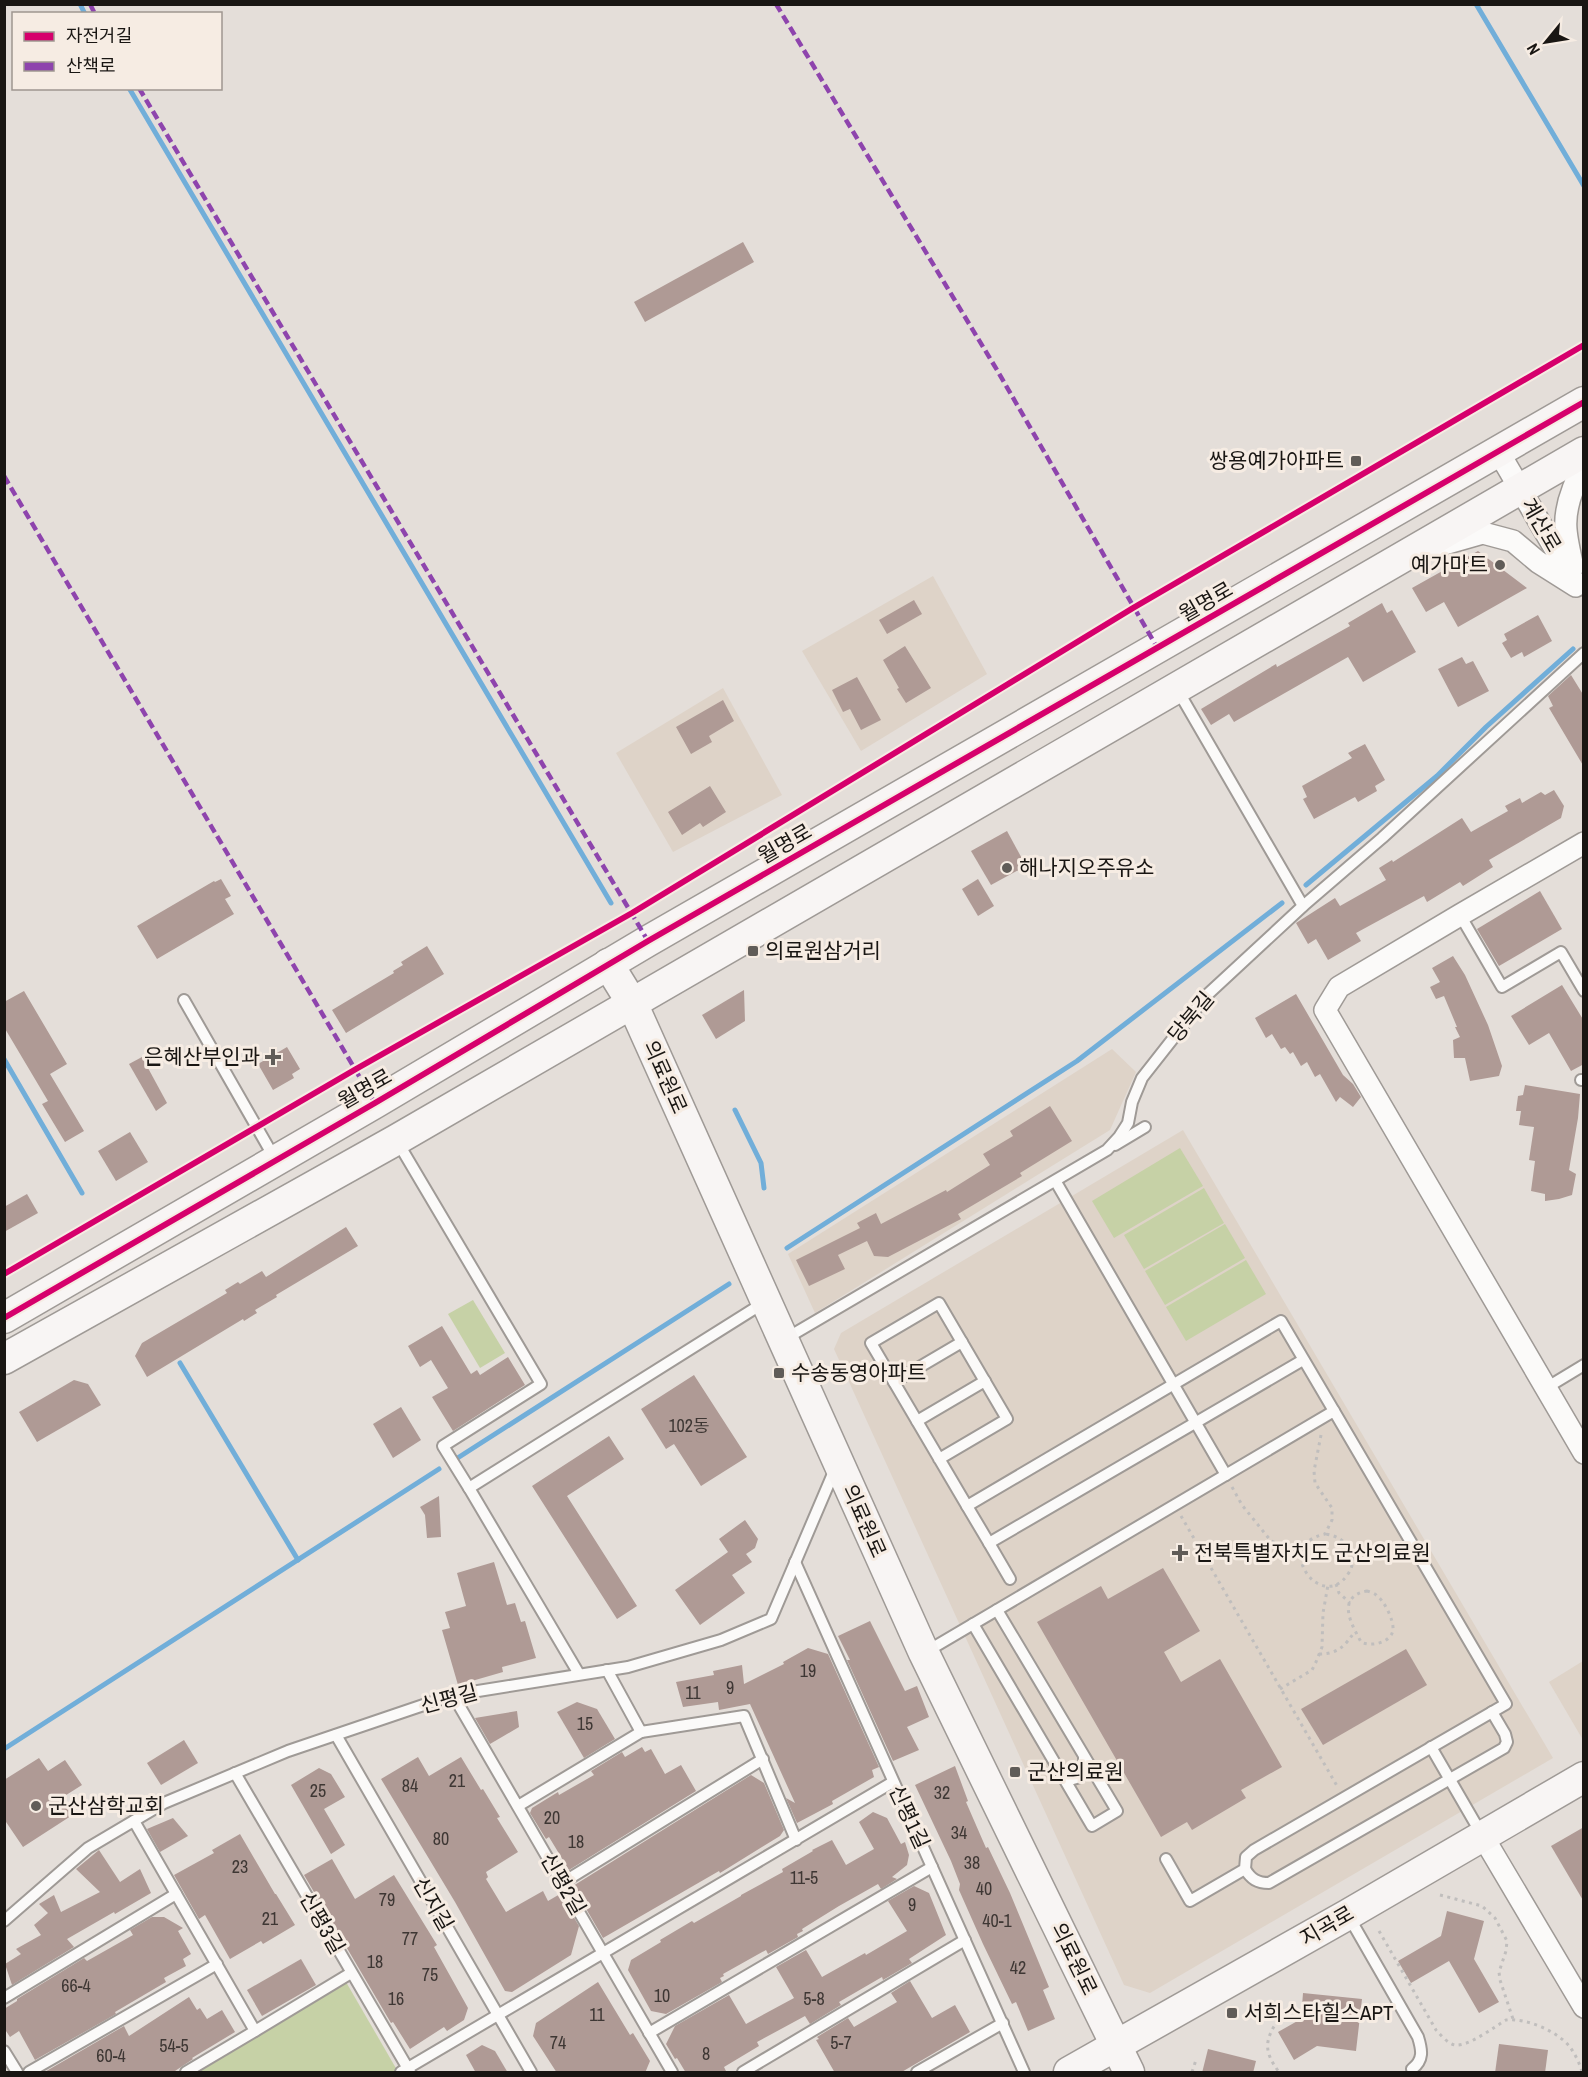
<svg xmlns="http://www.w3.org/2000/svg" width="1588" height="2077" viewBox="0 0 1588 2077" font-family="'Archivo Narrow','Noto Sans KR',sans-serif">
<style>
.built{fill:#ded3c8}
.green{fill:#c6d1a6}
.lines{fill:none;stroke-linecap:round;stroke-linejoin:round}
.stream{stroke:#71aed9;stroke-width:5}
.building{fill:#af9a95}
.lane-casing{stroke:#9f9a96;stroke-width:14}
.street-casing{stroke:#9f9a96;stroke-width:24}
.secondary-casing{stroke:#9f9a96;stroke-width:33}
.path{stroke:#c0bebd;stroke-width:3;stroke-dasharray:3 4.5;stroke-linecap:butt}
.lane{stroke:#fbfaf9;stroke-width:10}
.street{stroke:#fbfaf9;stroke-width:21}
.secondary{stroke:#f8f5f4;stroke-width:30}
.quiet{stroke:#8e44ad;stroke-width:4.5;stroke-dasharray:9 4.5;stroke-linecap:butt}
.cycleway-casing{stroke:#f6ece3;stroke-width:10}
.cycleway{stroke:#d6006c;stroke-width:6}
.poi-dot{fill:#605c58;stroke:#f6ece3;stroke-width:2}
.labels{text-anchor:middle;stroke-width:6;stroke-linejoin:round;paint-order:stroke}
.number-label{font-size:18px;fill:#3e3734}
.poi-label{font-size:21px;fill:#191613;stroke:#f6ece3;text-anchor:start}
.street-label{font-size:21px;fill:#191613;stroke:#f6ece3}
</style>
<rect width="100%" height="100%" fill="#e4ded9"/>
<g class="built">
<path d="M933,576L987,674L861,751L802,651Z"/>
<path d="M723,688L782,795L673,852L616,753Z"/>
<path d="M1112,1049L1136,1072L1110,1130L815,1313L788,1254Z"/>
<path d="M1183,1130L1553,1758L1150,1993L1124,1985L834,1349L841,1333Z"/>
<path d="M1583,1661L1584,1740H1583L1549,1682Z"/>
</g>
<g class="green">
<path d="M1180,1148L1203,1186L1114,1238L1092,1201Z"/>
<path d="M1204,1188L1224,1223L1144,1269L1124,1235Z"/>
<path d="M1225,1224L1245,1258L1165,1305L1145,1271Z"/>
<path d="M1246,1260L1266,1294L1186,1341L1166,1307Z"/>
<path d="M473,1300L505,1353L480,1368L448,1314Z"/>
<path d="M346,1982L397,2070L392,2072H195Z"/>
</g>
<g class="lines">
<g class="stream">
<path d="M80,4L85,14"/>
<path d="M1476,4L1584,186"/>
<path d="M129,88L611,903"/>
<path d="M1306,885L1437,776L1486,727L1573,649"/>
<path d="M4,1059L82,1193"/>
<path d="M735,1110L761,1163L764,1188"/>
<path d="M787,1248L1077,1061L1282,903"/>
<path d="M180,1363L298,1560"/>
<path d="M456,1459L729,1284"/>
<path d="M4,1749L439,1469"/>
</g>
</g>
<g class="building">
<path d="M743,242L754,262L645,322L634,302Z"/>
<path d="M1478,551L1527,588L1458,627L1444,602L1426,612L1412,588Z"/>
<path d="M914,600L922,614L887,634L879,620Z"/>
<path d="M1382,603L1387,613L1392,610L1416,652L1363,682L1348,657L1234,722L1229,714L1211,725L1201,709L1276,664L1277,667L1350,626L1348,623Z"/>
<path d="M1538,615L1552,641L1524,657L1522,652L1511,658L1502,643L1507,640L1504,634Z"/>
<path d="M905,646L931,688L906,703L897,689L899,688L883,660Z"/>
<path d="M1462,657L1466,664L1473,661L1489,691L1458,707L1438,669Z"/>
<path d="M1571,675L1584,696V767L1549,708L1553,706L1548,696Z"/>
<path d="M857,677L881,720L861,730L850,709L843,712L832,690Z"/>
<path d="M723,700L734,721L709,736L712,742L691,754L676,727Z"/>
<path d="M1365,744L1385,780L1375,786L1377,791L1358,802L1355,797L1314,819L1303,799L1307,797L1302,786L1352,758L1348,753Z"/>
<path d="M710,786L726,812L703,827L700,823L682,835L668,812Z"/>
<path d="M1554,790L1564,806L1561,818L1489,860L1493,867L1463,886L1460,882L1427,902L1424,896L1356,933L1361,941L1328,960L1316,939L1308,944L1296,923L1335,898L1340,906L1386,880L1379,868L1392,860L1393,862L1462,818L1471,832L1508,811L1505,806L1520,798L1522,803L1541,792L1545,795Z"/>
<path d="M1007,831L1026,866L991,885L971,851Z"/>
<path d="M221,879L231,896L225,899L234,914L157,959L137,926L214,881L215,882Z"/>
<path d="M978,879L994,906L978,916L962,889Z"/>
<path d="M1540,891L1562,929L1499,966L1477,929Z"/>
<path d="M427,946L444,974L346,1033L332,1010L394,973L393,971L403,965L401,962Z"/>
<path d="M1453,956L1465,975L1488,1025L1502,1066L1499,1076L1470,1081L1465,1058H1454L1453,1040L1460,1037L1455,1027H1457L1444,996L1436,999L1430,987L1440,982L1432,968Z"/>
<path d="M1562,985L1584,1021V1064L1571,1071L1549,1033L1529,1045L1511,1016Z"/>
<path d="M744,990L745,1021L716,1039L702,1015Z"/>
<path d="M24,991L67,1064L50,1074L84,1131L65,1142L42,1104L48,1101L4,1027V1002Z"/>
<path d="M1296,994L1343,1075L1353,1084L1361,1097L1353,1107L1340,1097L1336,1102L1320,1074L1315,1077L1307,1062L1301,1066L1293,1052L1290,1054L1285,1047L1281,1049L1272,1034L1266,1038L1255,1018Z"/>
<path d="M287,1047L300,1069L292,1074L294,1078L273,1090L258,1064Z"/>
<path d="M142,1057L167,1103L156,1111L129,1064Z"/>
<path d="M1525,1085L1580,1094L1578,1118L1569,1170L1576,1174L1572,1195L1559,1199L1545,1201V1194L1531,1191L1535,1161L1529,1160L1534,1127L1519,1125L1521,1111H1516L1518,1096L1523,1095Z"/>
<path d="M1050,1106L1072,1141L1020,1173L1022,1176L958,1214L961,1219L888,1257L874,1256L867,1241L838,1255L845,1269L809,1286L796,1260L860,1228L857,1223L876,1213L881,1224L946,1190L947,1192L990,1165L983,1154L1013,1136L1010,1131Z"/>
<path d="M130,1132L148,1162L116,1181L98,1151Z"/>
<path d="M27,1194L38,1213L4,1232V1207Z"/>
<path d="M346,1227L358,1246L276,1295L277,1297L255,1310L257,1313L244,1321L243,1319L147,1377L135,1356L142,1343L227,1293L225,1290L238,1282L240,1284L262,1271L266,1277Z"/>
<path d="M442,1326L471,1374L477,1370L480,1375L508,1357L525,1385L453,1431L432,1397L448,1388L431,1360L420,1367L408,1346Z"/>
<path d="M694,1375L747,1457L701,1486L674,1444L666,1449L641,1409Z"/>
<path d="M74,1380L88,1384L101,1405L37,1442L19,1412Z"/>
<path d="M401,1407L421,1440L393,1458L373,1424Z"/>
<path d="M609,1436L624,1459L567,1496L637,1606L617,1619L532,1486Z"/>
<path d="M439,1496L441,1537L427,1538L425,1515L420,1507Z"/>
<path d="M745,1520L758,1539L755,1548L746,1554L752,1562L732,1575L745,1593L700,1625L675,1590L728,1552L719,1539Z"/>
<path d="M494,1562L507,1605L515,1603L521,1622L525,1621L536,1658L502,1667L503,1672L458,1685L442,1630L450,1628L445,1612L466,1606L457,1573Z"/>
<path d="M1163,1568L1200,1631L1164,1652L1181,1682L1220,1659L1282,1767L1241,1790L1246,1798L1192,1830L1187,1822L1161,1837L1037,1622L1101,1586L1108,1599Z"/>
<path d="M870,1621L905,1691L917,1686L929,1717L907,1727L919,1750L893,1761L847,1660H850L838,1636Z"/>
<path d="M808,1648L828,1654L879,1767L872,1770L874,1777L832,1801L833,1804L797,1823L786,1798L795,1803L750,1704L719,1710L718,1702L683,1707L676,1682L714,1675L713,1671L742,1665L744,1684L784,1664L783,1662Z"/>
<path d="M1406,1649L1427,1685L1323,1745L1301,1709Z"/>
<path d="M577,1702L597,1709L615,1739L584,1758L557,1712Z"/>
<path d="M517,1711L519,1727L490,1744L475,1718Z"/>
<path d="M184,1740L198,1763L161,1785L147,1763Z"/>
<path d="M642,1747L645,1752L651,1749L665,1774L681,1765L696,1791L569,1870L549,1837L546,1839L530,1813L532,1808L558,1792L559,1795L594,1775L591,1771L622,1752L625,1757Z"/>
<path d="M418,1757L429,1776L461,1757L481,1790L483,1789L500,1817L497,1818L518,1852L486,1872L488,1877L486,1879L506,1912L543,1891L548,1901L560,1894L579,1926L571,1955L512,1992L505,1991L455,1902L381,1779Z"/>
<path d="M39,1758L48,1771L65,1760L82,1785L63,1797L74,1814L23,1847L4,1819V1780Z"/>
<path d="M955,1766L968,1801L966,1802L986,1848L988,1847L1010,1893L1049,1987L1043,1990L1055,2019L1028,2031L1016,2002L1012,2004L983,1944L959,1890L960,1884L951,1861L915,1785Z"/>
<path d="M319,1768L331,1774L345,1797L324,1809L345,1845L331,1854L291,1785Z"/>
<path d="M751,1775L764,1783L784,1830L780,1836L720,1873L719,1871L603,1938L573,1886Z"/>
<path d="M873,1812L887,1818L901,1844L905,1842L909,1855L907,1865L892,1877L897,1879L881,1889L878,1884L839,1906L802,1929L803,1931L797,1934L798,1937L768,1954L766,1950L723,1974L724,1976L720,1978L722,1982L666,2014L651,2011L628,1970L631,1960L661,1942L660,1940L692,1921L694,1923L741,1896V1895L783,1872L782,1869L813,1851L812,1850L832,1840L846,1865L874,1849L859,1822Z"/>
<path d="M173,1818L188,1836L160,1852L147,1829Z"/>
<path d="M1584,1827V1902L1551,1846Z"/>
<path d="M240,1834L275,1894H276L295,1925L263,1944L261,1941L230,1959L205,1915L199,1919L174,1875L214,1853L212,1850Z"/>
<path d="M99,1850L120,1882L140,1869L151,1893L115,1914L114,1912L67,1939L74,1947L12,1985L5,1964L21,1954L16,1949L41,1935L34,1925L48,1913L39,1904L54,1895L61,1912L100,1892L76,1869Z"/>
<path d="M332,1859L355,1899L394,1875L437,1945L434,1947L468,2008L464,2020L447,2031L444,2027L410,2049L393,2022L391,2023L304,1875Z"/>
<path d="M914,1886L929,1893L946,1935L909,1959L912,1963L883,1980L882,1977L839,2002L841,2005L810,2024L805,2016L757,2042L759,2046L724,2067L727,2073H686L677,2058L675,2059L666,2044L675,2026L729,1995L746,2024L794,1998L776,1967L806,1950L822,1977L865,1953L866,1955L907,1931L888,1901Z"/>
<path d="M1447,1911L1484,1921L1474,1959L1499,2002L1479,2013L1449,1961L1411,1983L1398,1961L1441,1936Z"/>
<path d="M152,1917H164L183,1928L178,1931L191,1954L183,1959L186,1966L164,1978L166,1982L115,2012L116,2014L35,2060L19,2031L10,2037L4,2028V2009L17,2001V1999L84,1958L87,1961L133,1935L130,1930Z"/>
<path d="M301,1959L316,1985L262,2016L247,1990Z"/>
<path d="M910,1981L932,2018L955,2005L970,2032L900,2073H835L816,2040L819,2039L817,2037L848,2018L854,2027L897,2002L891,1993Z"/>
<path d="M598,1982L630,2035L633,2033L650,2061L645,2073H557L533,2036L536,2023Z"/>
<path d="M1303,1993L1362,1999L1356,2051L1317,2046L1294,2060L1278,2032L1301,2019Z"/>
<path d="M189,1997L197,2010L200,2008L207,2019L222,2010L235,2032L192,2058L193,2059L172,2073H43L124,2026L129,2036Z"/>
<path d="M1499,2044L1548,2050L1545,2073H1495Z"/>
<path d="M482,2045L495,2051L508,2073H476L466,2055Z"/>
<path d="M1208,2049L1256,2061L1253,2073H1202Z"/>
</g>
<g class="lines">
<defs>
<g id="lane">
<path d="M1177,689L1303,906"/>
<path d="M1460,915L1502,987L1561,952L1584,991"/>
<path d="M184,1000L275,1159"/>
<path d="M1581,1080H1584"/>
<path d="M397,1141L541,1384L443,1446L469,1488"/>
<path d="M1115,1145L1145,1127"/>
<path d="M1056,1182L1226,1475"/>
<path d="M785,1339L1107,1150L1119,1137L1128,1123L1132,1102L1142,1078L1208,994L1303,906L1382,838L1584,653"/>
<path d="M894,1382L962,1342"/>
<path d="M1546,1388L1584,1365"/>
<path d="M917,1421L985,1381"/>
<path d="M939,1459L1007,1419L939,1303L871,1343L967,1506L1281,1321L1334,1411"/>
<path d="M967,1506L989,1543L1303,1360"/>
<path d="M989,1543L1010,1579"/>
<path d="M795,1562L1024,2072"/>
<path d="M973,1624L1092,1826L1117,1811L997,1610"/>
<path d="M924,1653L1334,1411L1506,1704L1254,1850L1246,1857L1245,1869L1190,1901L1166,1859"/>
<path d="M607,1670L641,1732"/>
<path d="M579,1674L469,1488L765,1302"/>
<path d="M453,1695L672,2072"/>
<path d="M336,1735L531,2072"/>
<path d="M1431,1747L1482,1835"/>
<path d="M1060,1771L1073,1779L1080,1777L1085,1771L1084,1758"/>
<path d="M235,1773L410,2072"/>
<path d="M518,1806L641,1732L744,1716L796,1840"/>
<path d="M134,1821L255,2031L186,2072"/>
<path d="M1245,1869C1251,1879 1257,1883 1269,1883L1504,1748L1507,1742L1505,1734L1492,1712"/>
<path d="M562,1883L763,1759"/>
<path d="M1349,1917L1418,2037C1422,2050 1424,2060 1412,2069"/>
<path d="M4,1921L88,1848L164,1803L288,1751L453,1695L628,1667L721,1640L771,1619L835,1469"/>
<path d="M4,1998L176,1894"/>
<path d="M255,2031L351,1973"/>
<path d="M649,2033L932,1867"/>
<path d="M4,2051L17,2072"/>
<path d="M29,2072L217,1964"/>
<path d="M401,2072L893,1782"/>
<path d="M743,2072L965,1940"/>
<path d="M917,2072L1003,2023"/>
</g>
<g id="street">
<path d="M1498,451L1575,583"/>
<path d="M1441,545L1483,533L1513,541L1538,562L1576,586"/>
<path d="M1573,567C1566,536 1561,520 1573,489C1576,481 1578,475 1584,468"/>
<path d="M1584,843L1460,915L1339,987L1325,1010L1584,1453"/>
<path d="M1482,1835L1584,2007"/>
</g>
<g id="secondary">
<path d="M608,964L632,1003L924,1653L1129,2072"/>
<path d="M4,1318L375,1103L648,941L1584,402"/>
<path d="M4,1359L396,1140L1584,452"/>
<path d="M1069,2072L1347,1915L1584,1777"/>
</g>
</defs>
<use href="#lane" class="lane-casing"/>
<use href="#street" class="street-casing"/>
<use href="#secondary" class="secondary-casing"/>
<g class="path">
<path d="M1321,1435L1314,1471L1315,1483L1332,1508V1520L1325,1534C1271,1545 1322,1614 1348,1574C1361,1555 1345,1536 1325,1534"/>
<path d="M1232,1487L1242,1505L1271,1541L1302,1553"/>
<path d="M1181,1516L1337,1786"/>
<path d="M1336,1584L1339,1593L1350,1603"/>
<path d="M1367,1591C1368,1591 1376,1594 1376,1595C1384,1600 1394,1620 1393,1630C1391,1643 1371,1647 1361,1642C1352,1625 1335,1597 1367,1591Z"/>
<path d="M1319,1654C1338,1654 1345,1646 1355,1631"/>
<path d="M1280,1689L1312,1670L1316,1662L1322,1647L1323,1613L1328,1585"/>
<path d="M1440,1895L1482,1906L1495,1918L1507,1941L1506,1951L1499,1972L1500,1980L1513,2019"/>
<path d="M1379,1931L1436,2030C1441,2035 1448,2044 1455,2045C1468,2047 1494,2027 1506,2020C1527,2018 1557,2031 1570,2047C1575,2054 1580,2064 1582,2072"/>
<path d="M1278,2020C1264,2041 1264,2052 1279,2072"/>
<path d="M1192,2072L1196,2060"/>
</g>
<use href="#lane" class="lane"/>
<use href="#street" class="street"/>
<use href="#secondary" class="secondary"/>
<g class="quiet">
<path d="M90,4L95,14"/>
<path d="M776,4L997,370L1158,649"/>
<path d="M139,88L648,941"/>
<path d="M4,476L375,1103"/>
</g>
<defs>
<g id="cycleway">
<path d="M4,1274L356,1069L632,913L1133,608L1584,345"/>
<path d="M4,1318L375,1103L648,941L1584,402"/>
</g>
</defs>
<use href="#cycleway" class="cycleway-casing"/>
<use href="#cycleway" class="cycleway"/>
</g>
<g class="poi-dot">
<rect x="1350" y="455" width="12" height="12" rx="3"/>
<circle cx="1500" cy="565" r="6"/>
<circle cx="1007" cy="868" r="6"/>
<rect x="747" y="945" width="12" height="12" rx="3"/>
<path d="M270 1048h6v6h6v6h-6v6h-6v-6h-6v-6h6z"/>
<rect x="773" y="1367" width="12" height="12" rx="3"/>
<path d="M1177 1544h6v6h6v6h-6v6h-6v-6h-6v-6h6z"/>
<rect x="1009" y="1766" width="12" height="12" rx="3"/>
<circle cx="36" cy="1806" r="6"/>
<rect x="1226" y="2007" width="12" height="12" rx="3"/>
</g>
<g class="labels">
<g class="number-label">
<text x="689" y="1432">102동</text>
<text x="808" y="1677">19</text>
<text x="730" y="1694">9</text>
<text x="693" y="1699">11</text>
<text x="585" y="1730">15</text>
<text x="457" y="1787">21</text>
<text x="410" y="1792">84</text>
<text x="318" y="1797">25</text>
<text x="942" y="1799">32</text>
<text x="552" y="1824">20</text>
<text x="959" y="1839">34</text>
<text x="441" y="1845">80</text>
<text x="576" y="1848">18</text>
<text x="972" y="1869">38</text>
<text x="240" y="1873">23</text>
<text x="804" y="1884">11-5</text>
<text x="984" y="1895">40</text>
<text x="387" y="1906">79</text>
<text x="912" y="1911">9</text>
<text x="270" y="1925">21</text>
<text x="997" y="1927">40-1</text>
<text x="410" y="1945">77</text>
<text x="375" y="1968">18</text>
<text x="1018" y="1974">42</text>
<text x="430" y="1981">75</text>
<text x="76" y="1992">66-4</text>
<text x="662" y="2002">10</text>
<text x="396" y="2005">16</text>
<text x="814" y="2005">5-8</text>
<text x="597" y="2021">11</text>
<text x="558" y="2049">74</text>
<text x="841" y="2049">5-7</text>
<text x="174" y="2052">54-5</text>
<text x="706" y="2060">8</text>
<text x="111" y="2062">60-4</text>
</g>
<g class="poi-label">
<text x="1344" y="468" text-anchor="end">쌍용예가아파트</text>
<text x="1488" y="572" text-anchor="end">예가마트</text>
<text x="1019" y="875">해나지오주유소</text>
<text x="765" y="958">의료원삼거리</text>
<text x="260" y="1064" text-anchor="end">은혜산부인과</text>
<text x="791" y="1380">수송동영아파트</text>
<text x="1194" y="1560">전북특별자치도 군산의료원</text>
<text x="1027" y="1779">군산의료원</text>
<text x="48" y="1813">군산삼학교회</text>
<text x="1244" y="2020">서희스타힐스APT</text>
</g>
<g class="street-label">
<text transform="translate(1541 525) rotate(60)" y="7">계산로</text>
<text transform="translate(1206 602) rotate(-30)" y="7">월명로</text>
<text transform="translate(785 844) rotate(-30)" y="7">월명로</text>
<text transform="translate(1191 1017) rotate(-50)" y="7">당북길</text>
<text transform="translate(665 1077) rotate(66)" y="7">의료원로</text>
<text transform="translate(365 1089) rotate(-30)" y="7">월명로</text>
<text transform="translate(864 1521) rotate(66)" y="7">의료원로</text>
<text transform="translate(449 1699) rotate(-15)" y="7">신평길</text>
<text transform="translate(909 1817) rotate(65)" y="7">신평1길</text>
<text transform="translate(563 1884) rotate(60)" y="7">신평2길</text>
<text transform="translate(433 1904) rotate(60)" y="7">신지길</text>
<text transform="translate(322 1923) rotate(60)" y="7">신평3길</text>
<text transform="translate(1327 1926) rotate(-30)" y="7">지곡로</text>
<text transform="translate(1074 1959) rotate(64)" y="7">의료원로</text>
</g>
</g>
<rect width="1588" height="2077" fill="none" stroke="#191613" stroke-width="12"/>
<rect x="12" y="12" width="210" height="78" fill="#f6ece3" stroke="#9e9690" stroke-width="1.5"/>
<rect x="24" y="32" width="30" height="9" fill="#d6006c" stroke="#9e9690" stroke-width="1.5"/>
<text x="66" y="42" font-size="18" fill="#191613">자전거길</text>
<rect x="24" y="62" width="30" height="9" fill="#8e44ad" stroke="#9e9690" stroke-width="1.5"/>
<text x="66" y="72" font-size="18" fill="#191613">산책로</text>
<g transform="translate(1546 42) rotate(240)" stroke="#f6ece3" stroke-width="4.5" paint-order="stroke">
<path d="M0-4.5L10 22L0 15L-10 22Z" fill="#191613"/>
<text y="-9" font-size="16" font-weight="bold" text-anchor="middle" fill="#191613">N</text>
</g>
</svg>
